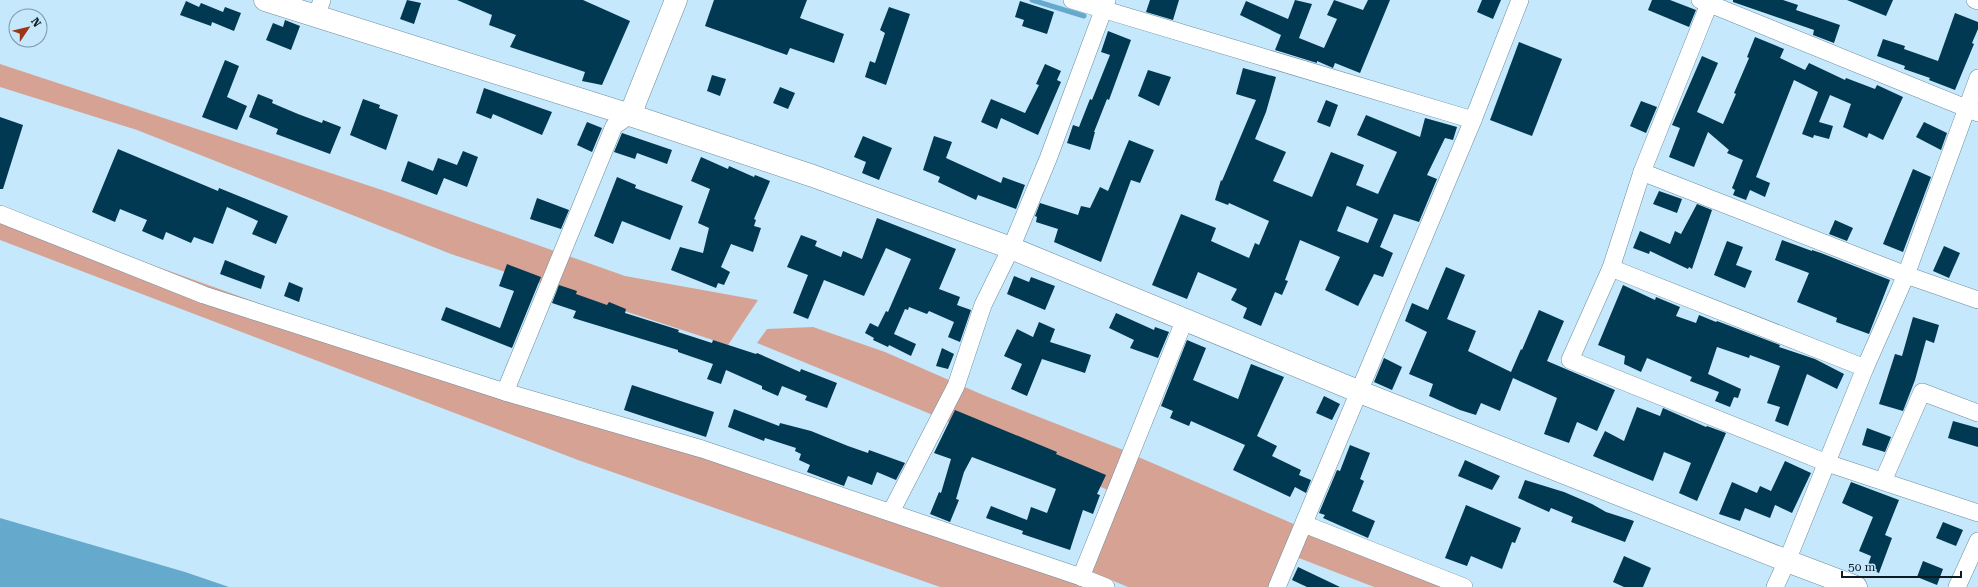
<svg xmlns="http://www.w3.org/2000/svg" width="1978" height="587" viewBox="0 0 1978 587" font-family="'Roboto Serif',serif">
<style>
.green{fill:#d6a293}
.water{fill:#65a9cc}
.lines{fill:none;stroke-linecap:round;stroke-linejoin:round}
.stream{stroke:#65a9cc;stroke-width:5}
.building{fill:#003951;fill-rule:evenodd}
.street-casing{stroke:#6c8c9e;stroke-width:18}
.secondary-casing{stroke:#6c8c9e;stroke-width:23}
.street{stroke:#fff;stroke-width:17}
.secondary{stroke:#fff;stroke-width:22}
</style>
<rect width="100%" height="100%" fill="#c5e8fc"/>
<g class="green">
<path d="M0,64L382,190L625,276L758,300L728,345L451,254L137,130L0,87Z"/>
<path d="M0,210L505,392L1105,587H940L578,460L0,240Z"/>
<path d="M813,327L885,352L983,395L1131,453L1115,493L921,410L757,343L767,329Z"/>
<path d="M1136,456L1296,525L1268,587H1128L1092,572Z"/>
<path d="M1304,524L1465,587H1374L1291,555Z"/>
</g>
<path class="water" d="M0,518L185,572L229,587H0Z"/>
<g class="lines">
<path class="stream" d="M1032,0L1084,16"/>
</g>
<g class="building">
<path d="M407,0L421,3L414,24L400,19Z"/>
<path d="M457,0H583L630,21L602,85L582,81L585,72L510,47L516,35L489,25L492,15Z"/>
<path d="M714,0H807L800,18L844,34L834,63L790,48L787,55L705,26Z"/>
<path d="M1150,0H1179L1173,20L1146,12Z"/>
<path d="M1295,0L1312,4L1299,38L1324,48L1337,19L1327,15L1334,0L1363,10L1368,0H1390L1360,73L1335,63L1333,68L1317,61V63L1275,50L1281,35L1240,15L1246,1L1288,19Z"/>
<path d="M1482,0H1501L1493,19L1477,12Z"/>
<path d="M1652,0H1670L1696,10L1689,27L1648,10Z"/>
<path d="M1733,0H1783L1798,5L1796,10L1840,25L1834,43L1813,35L1814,30L1733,2Z"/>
<path d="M1847,0H1893L1886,16Z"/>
<path d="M186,1L199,7L201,3L223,12L225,7L241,13L234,31L212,22L211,26L180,15Z"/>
<path d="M1020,1L1054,12L1047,34L1022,26L1024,20L1015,17Z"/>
<path d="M889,7L910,14L886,85L865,77L870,61L875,63L885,33L880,30Z"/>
<path d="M1955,13L1978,22V29L1972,43L1974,44L1955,90L1929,80L1930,78L1904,69L1905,66L1877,56L1883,39L1905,46L1904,49L1938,61Z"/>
<path d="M285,20L300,26L291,50L266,40L273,23L283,27Z"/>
<path d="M1108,31L1131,40L1109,100L1107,99L1094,132H1095L1090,150L1067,143L1073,125L1079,127L1090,99L1092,100L1110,55L1101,52Z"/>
<path d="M1755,37L1784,49L1780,58L1805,70L1809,63L1845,80L1846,78L1875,89L1877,85L1903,97L1883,140L1869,133L1867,138L1843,127L1851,104L1830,95L1819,122L1833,126L1829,139L1814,135L1813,138L1802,134L1818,92L1794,80L1756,177L1770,183L1765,197L1750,190L1746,200L1733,195L1735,190L1732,188L1743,160L1727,153L1729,150L1708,132L1694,167L1669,157L1680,128L1672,125L1702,56L1718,63L1697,112L1723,124L1736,94L1734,93L1749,58L1747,57Z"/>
<path d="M1519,42L1562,59L1532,136L1490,120Z"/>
<path d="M225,60L239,66L227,97L247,106L237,130L202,117Z"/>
<path d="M1045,64L1061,71L1057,80L1061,82L1038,135L1001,118L997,129L981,122L991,99L1025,113L1039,85L1036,84Z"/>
<path d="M1243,68L1276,77L1266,112L1255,139L1286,152L1273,181L1312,197L1331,152L1364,165L1356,185L1378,194L1397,152L1357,135L1366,115L1420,137L1425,118L1457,127L1453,140L1445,138L1427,175L1437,179L1419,222L1394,214L1380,247L1393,253L1383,277L1374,274L1358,306L1325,290L1340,257L1300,240L1285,280L1288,281L1282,295L1275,292L1261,326L1243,318L1247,308L1231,300L1237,289L1198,272L1187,299L1152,285L1181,214L1216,228L1211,241L1249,258L1255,243L1259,245L1269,221L1229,203L1228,205L1215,200L1221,180L1222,181L1256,100L1236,94ZM1347,206L1378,219L1368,243L1337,231Z"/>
<path d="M1148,70L1171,77L1159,106L1138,96Z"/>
<path d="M712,75L726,79L720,96L707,91Z"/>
<path d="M780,87L795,93L788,109L773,103Z"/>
<path d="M484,88L552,112L542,135L493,114L491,119L476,113Z"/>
<path d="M258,94L273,100L272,103L298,114L322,123L323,120L341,127L330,154L276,134L278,129L249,117Z"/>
<path d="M363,99L380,105L379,108L398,115L386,150L350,135Z"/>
<path d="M1326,100L1338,105L1330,127L1317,122Z"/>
<path d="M1641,101L1657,107L1646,133L1630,126Z"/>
<path d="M0,117L23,125L3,189H0Z"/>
<path d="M587,122L602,128L592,152L577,145Z"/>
<path d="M1924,122L1947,133L1941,150L1916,137Z"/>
<path d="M622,133L672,150L667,164L637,153L635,159L614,152Z"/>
<path d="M863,136L892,148L879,180L862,173L866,162L854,157Z"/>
<path d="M934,136L952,142L946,158L1001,183L1003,177L1025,185L1016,209L978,195L976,200L938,182L940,177L923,170Z"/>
<path d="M1129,140L1154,150L1140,183L1131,180L1101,262L1054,242L1058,229L1036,222L1037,217L1035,216L1040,203L1078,215L1081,206L1090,208L1100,187L1108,191Z"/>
<path d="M118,149L218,191L219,188L288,216L276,244L252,234L258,221L227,207L213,244L194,237L191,243L166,232L163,240L142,231L147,220L120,209L115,222L92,212Z"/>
<path d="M463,151L478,157L467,187L444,178L437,195L401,181L408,161L433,171L438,158L457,165Z"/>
<path d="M701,157L728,169L729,166L754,177L755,175L770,181L754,219L756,220L754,226L761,228L753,252L731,244L721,267L730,272L724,285L718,283L716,288L671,270L680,247L703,253L709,228L698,223L710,189L691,181Z"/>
<path d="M1913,169L1931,177L1903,252L1883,244Z"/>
<path d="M617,177L636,185L635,188L683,206L670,240L622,221L613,244L594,236Z"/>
<path d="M1659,191L1682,199L1677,213L1653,204Z"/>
<path d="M537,198L569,210L561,229L530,219Z"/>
<path d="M1697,204L1712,210L1692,269L1689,267L1688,269L1650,251L1649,254L1633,248L1640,231L1670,244L1675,231L1681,234Z"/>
<path d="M877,218L956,249L939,289L960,297L957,305L971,310L960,342L948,337L954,322L929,311L927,314L909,307L908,310L905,309L894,334L916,344L911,356L889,345L888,347L873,340L874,338L865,333L870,323L878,327L886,311L888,312L911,259L886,248L864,296L824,280L808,319L793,313L808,275L787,267L801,235L817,241L815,246L841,257L843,251L862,259Z"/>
<path d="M1835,220L1853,228L1847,241L1829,234Z"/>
<path d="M1782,240L1812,251V250L1821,253L1890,280L1869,334L1836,322L1837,318L1797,302L1809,273L1775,260Z"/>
<path d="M1727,241L1743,247L1736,265L1752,271L1745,288L1714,275Z"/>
<path d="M1944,246L1960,253L1949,278L1933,271Z"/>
<path d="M225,260L265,276L261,289L220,274Z"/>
<path d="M507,264L541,277L512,348L441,320L446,307L500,328L514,291L499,286Z"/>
<path d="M1446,267L1465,275L1447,319L1476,331L1468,351L1511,372L1521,349L1522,350L1539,310L1564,321L1547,361L1615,390L1597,431L1577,422L1569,443L1544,434L1557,398L1513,378L1500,411L1481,403L1476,415L1460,410L1429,396L1433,384L1409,374L1427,332L1405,321L1412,303L1428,310Z"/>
<path d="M1014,276L1029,282L1031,277L1055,286L1045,310L1007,294Z"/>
<path d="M289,282L303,288L299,302L284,296Z"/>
<path d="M559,285L577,291L576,294L607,305L609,302L626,309L625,313L679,330L678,332L712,343L713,340L756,354L757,353L800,372L801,369L837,383L827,408L805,400L807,396L782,386L778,396L762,389V386L726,370L721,384L707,379L713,364L678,352V350L573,318L576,311L552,303Z"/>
<path d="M1623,285L1655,300L1656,297L1680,307L1676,316L1696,323L1699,315L1716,322L1717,321L1780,345L1779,347L1815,359L1844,374L1837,389L1807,374L1788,426L1775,421L1780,407L1767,403L1780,366L1750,355L1749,358L1717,347L1708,374L1741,389L1738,398L1734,397L1730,407L1715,401L1719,392L1690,381L1692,377L1647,358L1641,372L1624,364L1625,356L1598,345Z"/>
<path d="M1116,313L1154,330L1155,327L1169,332L1158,358L1130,348L1134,340L1109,328Z"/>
<path d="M1913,317L1939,325L1934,343L1926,340L1915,380L1903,411L1879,404L1895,354L1902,356Z"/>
<path d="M1039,322L1055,329L1050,342L1091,355L1085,373L1042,359L1027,396L1011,389L1022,364L1004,356L1017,329L1033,337Z"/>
<path d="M1187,340L1206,348L1193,380L1238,399L1251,364L1284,377L1257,436L1277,446L1272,456L1301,470L1299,475L1311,480L1306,493L1295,487L1290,497L1233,470L1245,445L1191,421L1189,426L1170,418L1173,411L1161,406Z"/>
<path d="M942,348L954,354L948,369L936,366Z"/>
<path d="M1384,358L1402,367L1392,390L1374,382Z"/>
<path d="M632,385L714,412L706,437L624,410Z"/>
<path d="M1324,396L1340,404L1332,420L1316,413Z"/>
<path d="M1637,407L1660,416L1663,408L1706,427L1707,426L1726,433L1697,501L1679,493L1691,463L1664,452L1653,481L1593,456L1605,431L1624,441Z"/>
<path d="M734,409L779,426L780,423L811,431L848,446L868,453L869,450L905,463L896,480L877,472L872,485L848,476L844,486L807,472L810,465L799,460L801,454L795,451L796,448L765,438L764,441L728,427Z"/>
<path d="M955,410L1057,452L1056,454L1106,475L1097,494L1100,495L1093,514L1083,510L1070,550L1022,534L1023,531L986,518L991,506L1027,520L1031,507L1047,513L1056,489L972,457L964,472L956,499L959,500L950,522L930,514L939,492L941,493L951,459L934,453Z"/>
<path d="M1953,421L1978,428V447L1948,438Z"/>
<path d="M1867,428L1891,437L1885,452L1862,445Z"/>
<path d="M1350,445L1370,453L1360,479L1364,481L1352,511L1375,521L1368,538L1323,518L1325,515L1319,513L1337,470L1340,471Z"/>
<path d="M1465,460L1500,476L1492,490L1458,476Z"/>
<path d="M1785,461L1811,473L1792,513L1775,505L1770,518L1745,508L1740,521L1719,514L1732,482L1757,493L1760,486L1771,491Z"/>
<path d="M1525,480L1564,492L1592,504L1606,512L1634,521L1625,542L1571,522L1573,517L1551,508L1549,512L1518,498Z"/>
<path d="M1851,482L1899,500L1885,535L1892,538L1879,573L1867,568L1871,556L1859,551L1873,517L1842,503Z"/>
<path d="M1466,505L1521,528L1515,543L1512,542L1502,569L1471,556L1467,566L1445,558Z"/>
<path d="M1943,522L1963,530L1956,546L1936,538Z"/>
<path d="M1624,556L1651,568L1643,587H1624L1613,582Z"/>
<path d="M1923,561L1943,569L1937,585L1917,577Z"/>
<path d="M1298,567L1340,587H1307L1292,580Z"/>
</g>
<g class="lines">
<defs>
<g id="street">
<path d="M1072,0L1473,120"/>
<path d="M1700,0L1978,113"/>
<path d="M1975,0L1978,1"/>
<path d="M1709,4L1642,172L1611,268L1570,360L1827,463L1978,513"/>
<path d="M316,17L322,0"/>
<path d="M1642,172L1906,275L1978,300"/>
<path d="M0,214L204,295L505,392L702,449L1081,577L1106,587"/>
<path d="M1611,268L1865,368"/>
<path d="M505,392L614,126L630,115"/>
<path d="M1883,481L1922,392L1978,413"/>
<path d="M891,512L956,386L983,305L1011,248L1048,159L1107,0"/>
<path d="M1304,524L1464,587"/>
<path d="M1081,577L1185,319"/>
<path d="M1277,587L1473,120L1520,0"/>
<path d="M1775,587L1787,561L1865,368L1906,275L1978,78"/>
<path d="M1957,587L1978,541"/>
</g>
<g id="secondary">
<path d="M265,0L630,115L813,176L1011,248L1360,392L1787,561L1856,587"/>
<path d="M630,115L676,0"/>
</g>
</defs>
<use href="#street" class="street-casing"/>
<use href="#secondary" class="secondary-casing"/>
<use href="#street" class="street"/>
<use href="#secondary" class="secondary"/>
</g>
<g transform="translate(28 28) rotate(55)"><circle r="19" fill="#c5e8fc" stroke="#7c96a5"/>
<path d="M0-3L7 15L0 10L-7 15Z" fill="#9d3517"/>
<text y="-6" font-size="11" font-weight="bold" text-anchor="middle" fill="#0e1b22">N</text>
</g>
<path d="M1842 571v6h119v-6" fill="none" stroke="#0e1b22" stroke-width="2"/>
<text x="1848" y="571" font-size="12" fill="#0e1b22" stroke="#c5e8fc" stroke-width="3" paint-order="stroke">50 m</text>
</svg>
